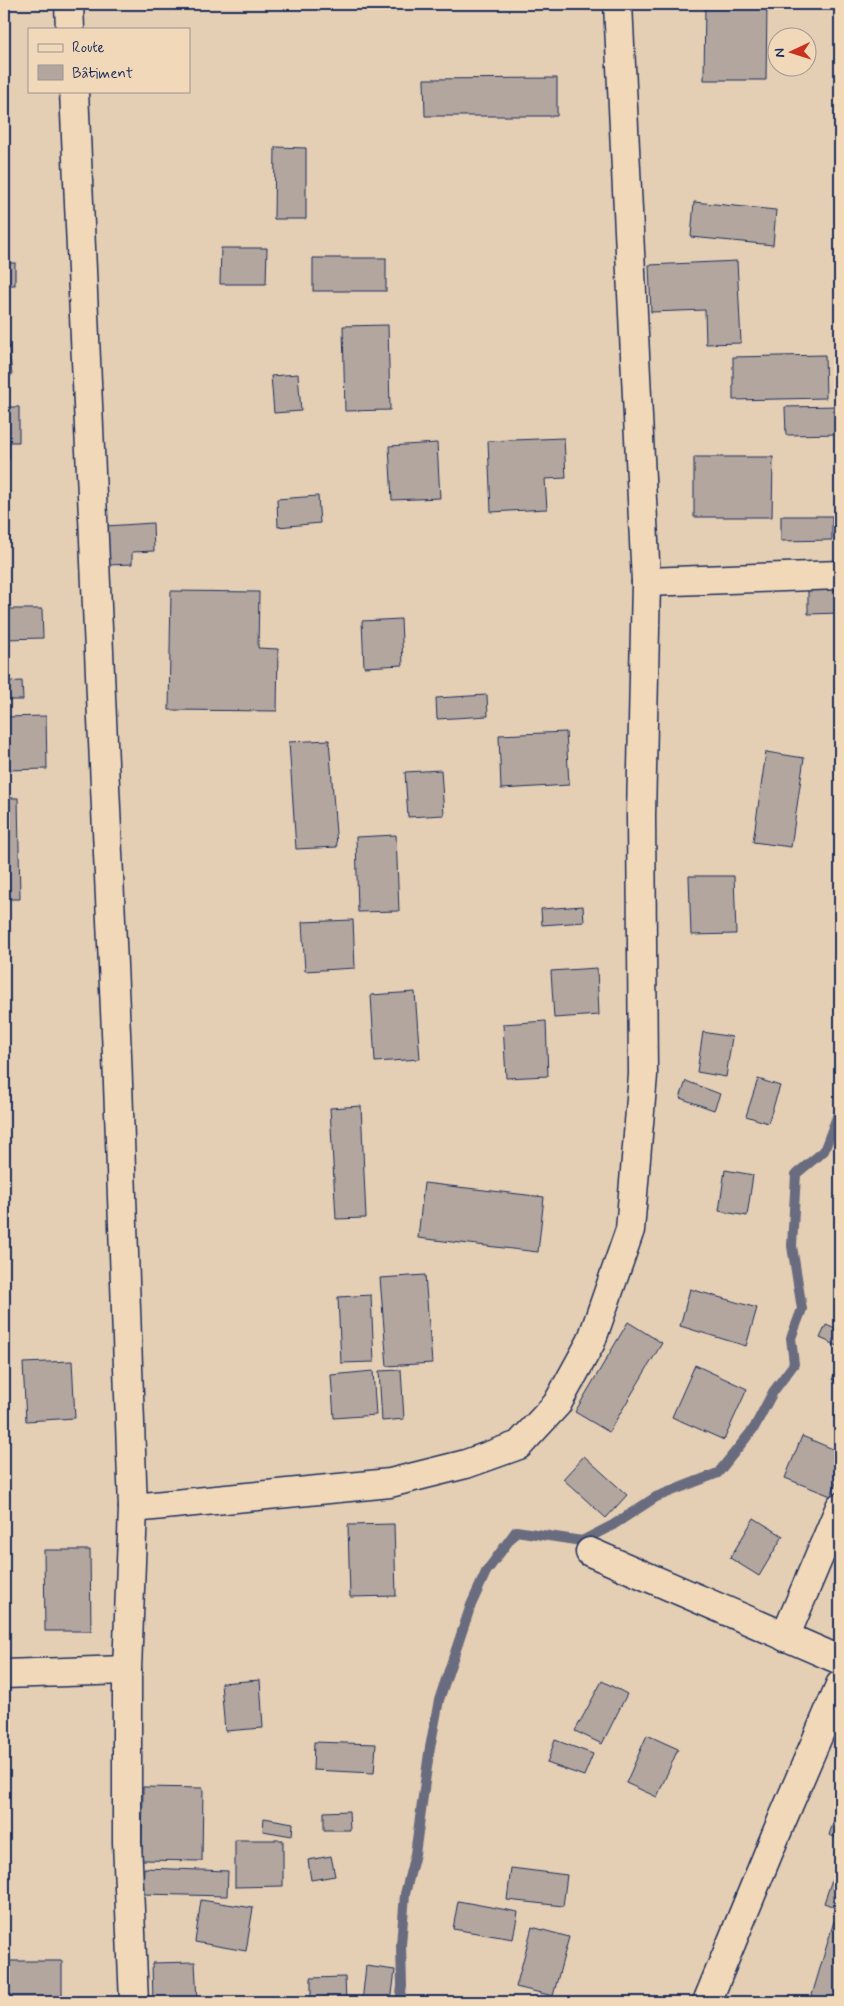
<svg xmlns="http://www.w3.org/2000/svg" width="844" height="2006" viewBox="0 0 844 2006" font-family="Mynerve,sans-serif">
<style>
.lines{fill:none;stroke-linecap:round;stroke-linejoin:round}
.stream{stroke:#696c7f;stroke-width:10}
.building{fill:#b2a69f;stroke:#1b2f5e}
.minor-casing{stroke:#1b2f5e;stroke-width:31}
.minor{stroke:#f1d8b9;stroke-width:28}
</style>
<rect width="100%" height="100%" fill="#e4ceb4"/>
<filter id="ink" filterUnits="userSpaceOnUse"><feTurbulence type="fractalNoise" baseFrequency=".02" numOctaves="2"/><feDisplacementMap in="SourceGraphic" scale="10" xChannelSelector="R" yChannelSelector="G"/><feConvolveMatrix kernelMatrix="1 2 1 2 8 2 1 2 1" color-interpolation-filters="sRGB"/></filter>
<g filter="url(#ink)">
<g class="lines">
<path class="stream" d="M400,2002L402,1986L401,1945L405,1894L415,1854L429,1753L439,1700L471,1605L486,1572L516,1531L582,1541L613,1525L656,1497L718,1473L754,1428L773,1392L794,1364L791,1338L802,1309L792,1246L796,1174L824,1151L840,1109"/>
</g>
<g class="building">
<path d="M705,4H767L766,80H704Z"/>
<path d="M557,78V116H425L424,79Z"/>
<path d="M275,147L306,148V219H274Z"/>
<path d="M694,202L776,210L773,245L691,237Z"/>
<path d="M221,248H267L266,284H220Z"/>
<rect x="313" y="258" width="73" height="33"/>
<path d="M737,261L741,343L706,344L705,310L651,312L649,265Z"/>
<rect x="4" y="263" width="11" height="22"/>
<path d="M388,325L390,410L345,411L343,326Z"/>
<path d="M8,339L12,375L4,376V340Z"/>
<path d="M825,355L826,398L733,400V357Z"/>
<path d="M298,374L301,411L274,413L271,376Z"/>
<path d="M840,406V434L786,435L785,407Z"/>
<path d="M4,407H19V442H9V459H4Z"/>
<path d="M564,438L566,478L545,479L547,509L491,512L488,441Z"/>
<path d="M437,443L440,498L392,500L389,446Z"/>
<path d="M694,457H773L772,517H694Z"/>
<path d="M318,496L320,523L278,527L277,499Z"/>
<path d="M781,516H832V540L781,541Z"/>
<path d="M153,523L154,551L132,552V564L109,565L106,526Z"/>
<path d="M840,583V613L808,614V584Z"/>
<path d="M171,591L259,592L258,648L278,649L277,711L169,710Z"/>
<path d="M4,609H42L43,638L4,639Z"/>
<path d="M401,619L403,665L364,667L362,621Z"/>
<path d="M22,681L23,700H4V682Z"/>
<path d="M487,695L488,716L437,719L436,698Z"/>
<path d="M46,716L47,769L4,770V717Z"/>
<path d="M566,732L569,785L501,789L499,735Z"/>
<path d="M329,740L337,847L296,849L289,742Z"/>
<path d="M766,752L804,758L791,847L753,842Z"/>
<path d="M441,770L444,815L408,817L405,772Z"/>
<path d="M4,798H18L20,899H4Z"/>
<path d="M396,835L399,911L358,912L356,837Z"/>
<path d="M689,876H734L736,934L691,935Z"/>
<path d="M583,906L584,922L542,925L541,909Z"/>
<path d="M353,920L355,968L305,971L302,922Z"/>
<path d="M597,968L599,1015L554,1018L551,971Z"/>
<path d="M415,992L420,1059L375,1062L371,995Z"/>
<path d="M546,1021L548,1076L506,1078L503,1024Z"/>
<path d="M703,1032L732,1037L726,1077L697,1072Z"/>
<path d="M758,1079L780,1086L768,1123L746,1116Z"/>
<path d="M686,1081L720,1094L714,1110L680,1098Z"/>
<path d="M361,1106L366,1218L336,1219L330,1108Z"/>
<path d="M725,1170L753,1175L747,1216L719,1211Z"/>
<path d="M424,1183L544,1197L538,1252L418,1238Z"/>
<path d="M425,1275L432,1363L387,1366L380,1278Z"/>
<path d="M690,1289L757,1308L746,1346L680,1326Z"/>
<path d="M371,1295L374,1362L341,1363L338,1297Z"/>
<path d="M628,1322L662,1343L609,1432L575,1412Z"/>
<path d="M826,1325L840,1331V1347L820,1338Z"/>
<path d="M840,1360V1383L832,1380Z"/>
<path d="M72,1361L75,1418L26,1421L23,1363Z"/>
<path d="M695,1365L747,1389L724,1440L672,1417Z"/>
<path d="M401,1370L404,1419L382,1421L379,1371Z"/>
<path d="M373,1371L376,1415L334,1418L331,1375Z"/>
<path d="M802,1436L840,1452V1471L831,1496L785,1478Z"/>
<path d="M584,1456L627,1495L606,1518L563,1479Z"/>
<path d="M754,1518L783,1536L759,1576L730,1558Z"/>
<path d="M394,1524L396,1596L350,1597L348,1525Z"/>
<path d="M44,1550H90L91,1631H45Z"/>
<path d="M260,1680L263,1728L225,1731L221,1683Z"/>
<path d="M602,1681L627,1694L602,1744L575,1731Z"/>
<path d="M647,1735L678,1749L657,1797L626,1783Z"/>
<path d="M555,1740L593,1754L584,1776L547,1763Z"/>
<path d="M314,1742L376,1744L374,1773L313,1770Z"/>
<path d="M143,1787L203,1788L202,1861L142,1860Z"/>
<path d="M840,1802V1839L829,1835Z"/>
<path d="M349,1811L350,1830H324V1812Z"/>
<path d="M264,1818L293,1823L292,1836L263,1831Z"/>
<path d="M235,1840H283V1886L235,1887Z"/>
<path d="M331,1856L335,1876L311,1880L308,1860Z"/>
<path d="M840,1856V1909L824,1903Z"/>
<path d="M144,1868L228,1871L227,1896L143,1894Z"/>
<path d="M511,1868L567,1875L563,1906L507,1900Z"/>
<path d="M201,1900L253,1908L246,1951L195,1942Z"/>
<path d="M458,1901L518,1912L513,1939L453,1929Z"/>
<path d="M834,1921L840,1923V2002H810Z"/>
<path d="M532,1927L569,1937L553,1996L516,1987Z"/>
<rect x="4" y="1961" width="58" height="41"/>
<path d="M195,1962L197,2002H153L152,1963Z"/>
<path d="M366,1966L395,1970L391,2002H362Z"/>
<path d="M345,1977L346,2002H311V1978Z"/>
</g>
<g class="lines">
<defs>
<g id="minor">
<path d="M69,4L70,29"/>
<path d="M74,91L117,1055L133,1508L127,1670V1842L134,2002"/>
<path d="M646,582L840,575"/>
<path d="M133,1508L390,1483L466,1464L519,1445L557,1404L591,1342L630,1230L643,1075L641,816L646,582L618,4"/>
<path d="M590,1552L840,1660"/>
<path d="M785,1637L840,1507"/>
<path d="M4,1674L127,1670"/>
<path d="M707,2002L777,1832L840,1685"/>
</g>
</defs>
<use href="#minor" class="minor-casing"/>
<use href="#minor" class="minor"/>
</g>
</g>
<rect width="844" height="2006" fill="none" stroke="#f1d8b9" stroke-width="20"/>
<rect x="10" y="10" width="824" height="1986" fill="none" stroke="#1b2f5e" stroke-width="2" filter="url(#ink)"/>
<rect x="28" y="28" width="162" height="65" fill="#f1d8b9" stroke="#9b9495"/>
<rect x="38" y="44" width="25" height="8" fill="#f1d8b9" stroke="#9b9495"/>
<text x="72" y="52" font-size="15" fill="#1b2f5e">Route</text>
<rect x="38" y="65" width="25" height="15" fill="#b2a69f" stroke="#9b9495"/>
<text x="72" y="78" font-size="15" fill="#1b2f5e">Bâtiment</text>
<g transform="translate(792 52) rotate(266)"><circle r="24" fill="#f1d8b9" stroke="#9b9495"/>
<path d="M0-4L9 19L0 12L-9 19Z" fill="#c8321e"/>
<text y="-8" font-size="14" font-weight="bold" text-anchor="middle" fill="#1b2f5e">N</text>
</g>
</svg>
